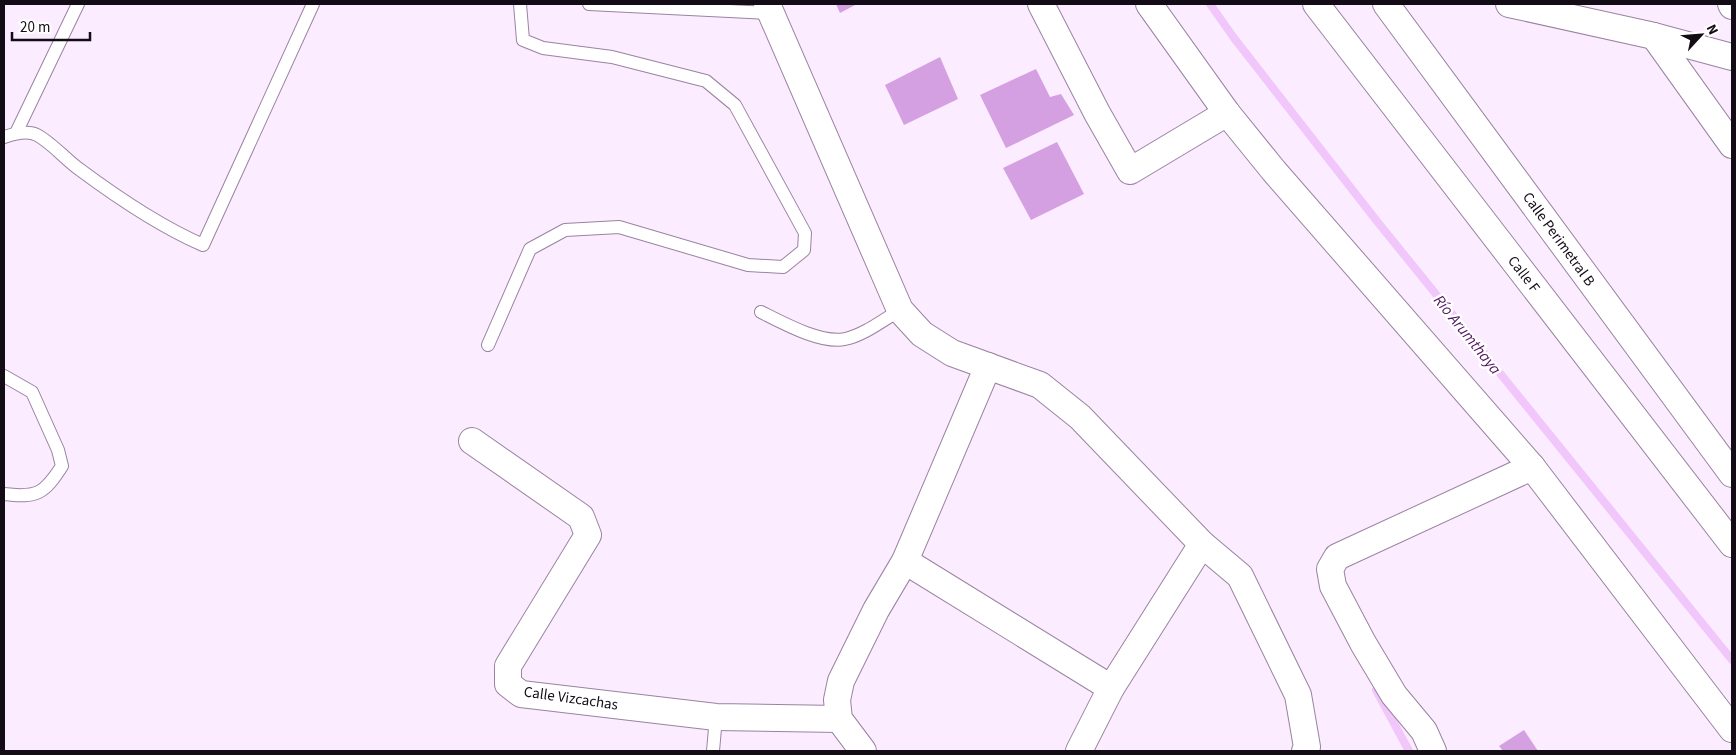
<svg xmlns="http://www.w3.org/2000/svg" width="1736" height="755" viewBox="0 0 1736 755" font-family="'Source Sans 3',sans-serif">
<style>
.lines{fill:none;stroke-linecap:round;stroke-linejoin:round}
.stream{stroke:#f0c6fb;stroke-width:8}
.building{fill:#d4a0e1}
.service-casing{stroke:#9a83a0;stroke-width:14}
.minor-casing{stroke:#9a83a0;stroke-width:28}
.service{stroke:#fff;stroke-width:12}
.minor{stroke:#fff;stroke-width:26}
.labels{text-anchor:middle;stroke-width:5;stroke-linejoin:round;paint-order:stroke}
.street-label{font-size:15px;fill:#130b15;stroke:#fff}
.water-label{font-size:16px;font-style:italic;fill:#531462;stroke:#fff}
</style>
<rect width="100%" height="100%" fill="#fbecff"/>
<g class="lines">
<g class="stream">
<path d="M1210,4L1234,38L1376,220L1732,660"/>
<path d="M1376,690L1409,751"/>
</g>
</g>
<g class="building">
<path d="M836,4H857L840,13Z"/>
<path d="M940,57L958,99L904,125L885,85Z"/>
<path d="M1036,69L1050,97L1061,94L1074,115L1006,148L980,95Z"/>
<path d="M1057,142L1084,194L1031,220L1003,168Z"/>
<path d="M1524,730L1538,751H1503L1499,746Z"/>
</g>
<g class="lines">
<defs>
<g id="service">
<path d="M589,4L771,13"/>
<path d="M16,133L78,4"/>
<path d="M4,137C13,134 28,130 37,135C52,143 65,159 79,169C118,198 159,226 203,245L313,4"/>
<path d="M761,312C783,323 821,344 845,339C864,335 883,320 900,310"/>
<path d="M488,345L530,249L565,230L619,227L748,265L783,267L804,250L805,233L735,105L706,81L612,57L543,48L523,40L520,4"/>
<path d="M4,376L32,392L58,450L62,466C44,494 37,498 4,494"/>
<path d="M713,751L716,717"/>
</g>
<g id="minor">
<path d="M767,4L900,310L922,334L952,353L1040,385L1080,417L1202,544L1240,576L1298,695L1307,747L1305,751"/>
<path d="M1041,4L1097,113L1130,171L1227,113"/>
<path d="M1149,4L1227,113L1274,171L1532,467L1732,729"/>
<path d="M1316,4L1732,544"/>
<path d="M1386,4L1732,474"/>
<path d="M1509,4L1654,36L1732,57"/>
<path d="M1731,4L1732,6"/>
<path d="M1654,36L1732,145"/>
<path d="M472,441L581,517L588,535L508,666V684L521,694L716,717L839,719"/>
<path d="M905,561L1111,688"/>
<path d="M863,751L839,719L837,700L841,681L876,610L905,561L988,366"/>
<path d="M1079,751L1111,688L1202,544"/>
<path d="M1433,751L1424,731L1394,695L1363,643L1333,586L1330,569L1337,557L1532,467"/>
</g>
</defs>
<use href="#service" class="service-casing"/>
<use href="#minor" class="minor-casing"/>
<use href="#service" class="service"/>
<use href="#minor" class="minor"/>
</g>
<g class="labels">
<g class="street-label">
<text transform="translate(1559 239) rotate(54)" y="5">Calle Perimetral B</text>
<text transform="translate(1524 274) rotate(52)" y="5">Calle F</text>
<text transform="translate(571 698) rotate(8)" y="5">Calle Vizcachas</text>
</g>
<g class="water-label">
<text transform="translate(1468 334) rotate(51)" y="6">Río Arumthaya</text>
</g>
</g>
<rect width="1736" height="755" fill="none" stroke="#130b15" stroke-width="10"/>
<g transform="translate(1701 35) rotate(64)" stroke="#ffffff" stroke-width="4" paint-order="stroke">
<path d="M0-4L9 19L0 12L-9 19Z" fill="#130b15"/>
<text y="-8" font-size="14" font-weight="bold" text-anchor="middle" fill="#130b15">N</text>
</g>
<path d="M12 32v8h78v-8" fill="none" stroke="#130b15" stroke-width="2.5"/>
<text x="20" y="32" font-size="15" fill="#130b15" stroke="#ffffff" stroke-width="4" paint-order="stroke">20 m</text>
</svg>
